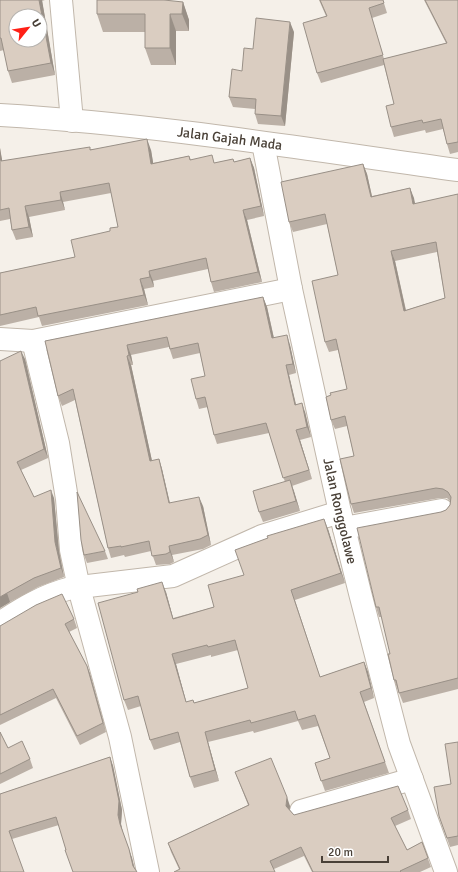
<svg xmlns="http://www.w3.org/2000/svg" width="458" height="872" viewBox="0 0 458 872" font-family="Signika,sans-serif">
<style>
.lines{fill:none;stroke-linecap:round;stroke-linejoin:round}
.minor-casing{stroke:#c1b7ab;stroke-width:24}
.tertiary-casing{stroke:#c1b7ab;stroke-width:24}
.minor{stroke:#fff;stroke-width:22}
.tertiary{stroke:#fff;stroke-width:22}
.wall{fill:#bbb0a6;fill-rule:evenodd}
.shaded-wall{fill:#999087}
.building{fill:#dacdc1;stroke:#999087;fill-rule:evenodd}
.labels{text-anchor:middle;stroke-width:3;stroke-linejoin:round;paint-order:stroke}
.street-label{font-size:14px;fill:#494037;stroke:#fff}
</style>
<rect width="100%" height="100%" fill="#f5f0e9"/>
<g class="lines">
<defs>
<g id="minor">
<path d="M61,0L72,121"/>
<path id="s1" d="M263,143L291,289L340,512L360,593L399,744L446,872"/>
<path d="M0,339L33,341L291,289"/>
<path d="M33,341L58,443L67,499L71,550L79,588L120,737L148,872"/>
<path d="M344,528L442,510"/>
<path d="M0,623C22,608 44,595 71,588L173,576L262,536L340,512"/>
<path d="M301,811L412,779"/>
</g>
<g id="tertiary">
<path id="s2" d="M0,115C154,124 306,149 458,170"/>
</g>
</defs>
<use href="#minor" class="minor-casing"/>
<use href="#tertiary" class="tertiary-casing"/>
<use href="#minor" class="minor"/>
<use href="#tertiary" class="tertiary"/>
</g>
<g class="wall">
<path d="M0,0H45L42,1L55,75L12,83L8,71L4,50L0,51Z"/>
<path d="M319,0H383L387,13L372,18L384,59L446,43L424,0H458V152L450,154L447,144L443,129L426,133L425,130L394,137L391,127L394,104L384,65L321,83L317,73L326,16Z"/>
<path d="M183,2L189,20V31H176V65H151L145,48V32H103L97,14Z"/>
<path d="M294,32L285,126L258,124L255,114V109L233,107L229,97L253,49Z"/>
<path d="M0,148L2,161L91,149L151,150L153,163L189,156L191,160L215,163L233,159L234,162L250,158L254,168L264,216L247,220L262,282L214,292L211,282L208,269L153,281L154,287L144,289L148,305L42,326L39,317L0,326V273L75,257L118,227L111,193L63,202L65,210L29,217L33,237L16,240L12,230L10,219L0,221Z"/>
<path d="M363,164L367,174L372,196L410,188L415,204L458,194V689L403,703L394,680L390,654L382,617H379L376,607L441,512L446,510L450,505V501L447,498H440L354,513L351,504L354,456L347,426L335,429L331,420V395L347,389L338,350L329,352L325,342L338,275L327,224L293,232L289,222ZM437,252L445,298L406,310L395,261Z"/>
<path d="M263,297L267,307L274,338L290,345L296,373L289,375L296,404L305,412L311,437L300,440L312,479L292,486L300,511L263,522L259,512L285,482L269,433L217,444L214,435L208,407L199,409L196,399L205,376L200,353L173,359L169,347L131,355L133,365H131L152,461L159,459L162,469L170,503L203,506L211,545L203,549L172,555L174,562L170,564L156,565L151,551L125,557L124,555L111,558L108,548L75,400L62,406L58,396L45,341Z"/>
<path d="M25,359L48,458L21,470L34,497L54,498L59,551L64,577L38,587L10,602L0,608V361Z"/>
<path d="M328,529L345,583L295,600L320,677L364,662L368,672L374,698L364,702L389,773L325,791L315,763L330,758L318,726L302,730L298,721L254,733L253,731L208,742L219,781L194,788L190,777L180,742L154,750L150,740L141,706L128,710L124,700L166,592L173,618L214,607L244,575ZM238,650L248,688L194,703L186,702L176,664L211,655V657Z"/>
<path d="M105,551L108,559L87,563L84,555Z"/>
<path d="M74,619L77,628L69,632L87,666L90,674L106,732L80,745L56,698L0,725V626Z"/>
<path d="M0,732L8,748L30,759L33,768L0,784Z"/>
<path d="M458,742V845L450,847L439,816L451,784Z"/>
<path d="M110,757L113,766L122,810L121,824L123,833L132,858L135,869L66,850L59,825L12,839L0,872V794Z"/>
<path d="M235,772L290,806V810L294,815L408,810L411,819L395,826L407,850L422,842L431,867L420,872H312L304,856L274,869H179L171,852L168,843L248,805Z"/>
</g>
<g class="shaded-wall">
<path d="M39,0H42L55,75L51,63Z"/>
<path d="M183,2L189,20V31L182,14Z"/>
<path d="M170,14L176,31V65L170,48Z"/>
<path d="M290,22L294,32L285,126L281,116Z"/>
<path d="M147,139L151,150L155,174L151,164Z"/>
<path d="M0,148L4,171L1,161L0,157Z"/>
<path d="M250,158L254,168L264,216L261,206Z"/>
<path d="M363,164L367,174L374,206L371,197Z"/>
<path d="M410,188L414,198L417,214L413,204Z"/>
<path d="M60,192L63,202L65,210L61,200Z"/>
<path d="M25,206L29,217L33,237L29,227Z"/>
<path d="M243,210L247,220L262,282L258,272Z"/>
<path d="M391,251L395,261L408,321L404,311Z"/>
<path d="M149,271L153,281L154,287L150,277Z"/>
<path d="M140,279L144,289L148,305L144,295Z"/>
<path d="M263,297L267,307L276,348L272,338Z"/>
<path d="M287,335L290,345L296,373L293,364Z"/>
<path d="M127,345L131,355L133,365L129,355Z"/>
<path d="M21,351L25,359L48,458L44,449Z"/>
<path d="M127,356L131,365L154,470L150,461Z"/>
<path d="M286,365L289,375L298,414L295,405Z"/>
<path d="M302,403L305,412L311,437L307,427Z"/>
<path d="M296,430L300,440L312,479L309,470Z"/>
<path d="M159,459L162,469L172,513L169,503Z"/>
<path d="M290,480L294,491L300,511L296,501Z"/>
<path d="M51,490L54,498L59,551L64,577L61,568L55,542Z"/>
<path d="M199,497L203,506L211,545L208,535Z"/>
<path d="M324,519L328,529L345,583L341,573Z"/>
<path d="M169,546L172,555L174,562L170,552Z"/>
<path d="M162,582L166,592L176,629L173,619Z"/>
<path d="M7,593L10,602L0,608V597Z"/>
<path d="M172,654L176,664L189,712L186,702Z"/>
<path d="M364,662L368,672L374,698L371,688Z"/>
<path d="M87,666L90,674L106,732L103,723Z"/>
<path d="M205,732L208,742L219,781L215,770Z"/>
<path d="M110,757L113,766L122,810L121,824L123,833L132,858L135,872L133,866L120,824L118,815Z"/>
<path d="M287,797L290,806L289,815L286,806Z"/>
</g>
<g class="building">
<path d="M0,0H39L51,63L8,71L1,38H0ZM16,16H40V40H16Z"/>
<path d="M97,0H164L183,2L182,14H170V48H145V14H97Z"/>
<path d="M320,0H383L384,3L369,8L383,55L317,73L303,23L327,16Z"/>
<path d="M425,0H458V142L447,144L441,119L423,123L422,120L391,127L386,106L394,104L383,59L447,43Z"/>
<path d="M256,18L290,22L281,116L255,114L256,99L229,97L232,69L242,71L244,48L253,49Z"/>
<path d="M147,139L151,164L189,156L190,160L212,155L214,163L233,159L234,162L250,158L261,206L243,210L258,272L211,282L206,258L149,271L150,277L140,279L144,295L38,316L36,307L0,315V273L75,257L71,240L110,231V228L118,227L109,183L60,192L61,200L25,206L29,227L12,230L9,208L0,210V157L1,161L90,147V150Z"/>
<path d="M363,164L371,197L410,188L413,204L458,194V678L399,693L396,680H394L388,654H390L379,607H376L357,528L441,512L446,510L450,505L451,497L448,492L443,489L436,488L351,504L340,459L354,456L345,416L331,420L326,397L331,395L330,393L347,389L336,339L325,342L312,281L338,275L325,214L289,222L281,182ZM436,242L445,298L404,311L391,251Z"/>
<path d="M263,297L272,338L287,335L293,364L286,365L295,405L302,403L307,427L296,430L309,470L283,478L266,423L214,435L205,397L196,399L191,379L205,376L198,343L170,349L167,337L127,345L129,355L127,356L150,461L159,459L169,503L199,497L208,535L200,539L169,546L170,552L166,554L152,556L149,541L121,547V546L108,548L73,389L58,396L45,341Z"/>
<path d="M21,351L44,449L17,462L34,497L51,490L55,542L61,568L34,578L7,593L0,597V361Z"/>
<path d="M290,480L296,501L259,512L253,491Z"/>
<path d="M77,492L105,551L84,555L81,540Z"/>
<path d="M324,519L341,573L291,590L320,677L364,662L371,688L360,692L385,762L321,781L315,763L330,758L315,715L298,720L295,711L251,723L250,720L205,732L215,770L190,777L178,732L150,740L138,696L124,700L98,603L138,592L137,589L162,582L173,619L214,607L208,585L244,575L235,550L268,538L267,536ZM235,640L248,688L194,703L193,700L186,702L172,654L207,645L208,647Z"/>
<path d="M62,594L74,619L65,624L87,666L103,723L77,736L53,689L0,715V626L36,605Z"/>
<path d="M0,732L8,748L22,741L30,759L0,774Z"/>
<path d="M458,742V836L447,838L439,816L434,787L451,784L445,744Z"/>
<path d="M110,757L119,801L118,815L120,824L129,849L133,866L137,872H73L65,850H66L56,817L9,831L24,872H0V794Z"/>
<path d="M271,758L287,797L286,806L294,815L398,786L408,810L391,818L407,850L422,842L428,858L400,871L401,872H313L301,847L270,861L275,872H174L180,869L168,843L249,805L235,772Z"/>
</g>
<g class="labels">
<g class="street-label">
<text dy="5" stroke="none"><textPath href="#s2" startOffset="231">Jalan Gajah Mada</textPath></text>
<text dy="5" stroke="none"><textPath href="#s1" startOffset="376">Jalan Ronggolawe</textPath></text>
</g>
</g>
<g transform="translate(28 28) rotate(60)"><circle r="19" fill="#ffffff" stroke="#b6b3af"/>
<path d="M0-3L7 15L0 10L-7 15Z" fill="#ff2016"/>
<text y="-6" font-size="11" font-weight="bold" text-anchor="middle" fill="#494037">U</text>
</g>
<path d="M322 856v6h66v-6" fill="none" stroke="#494037" stroke-width="2"/>
<text x="328" y="856" font-size="12" fill="#494037" stroke="#ffffff" stroke-width="3" paint-order="stroke">20 m</text>
</svg>
